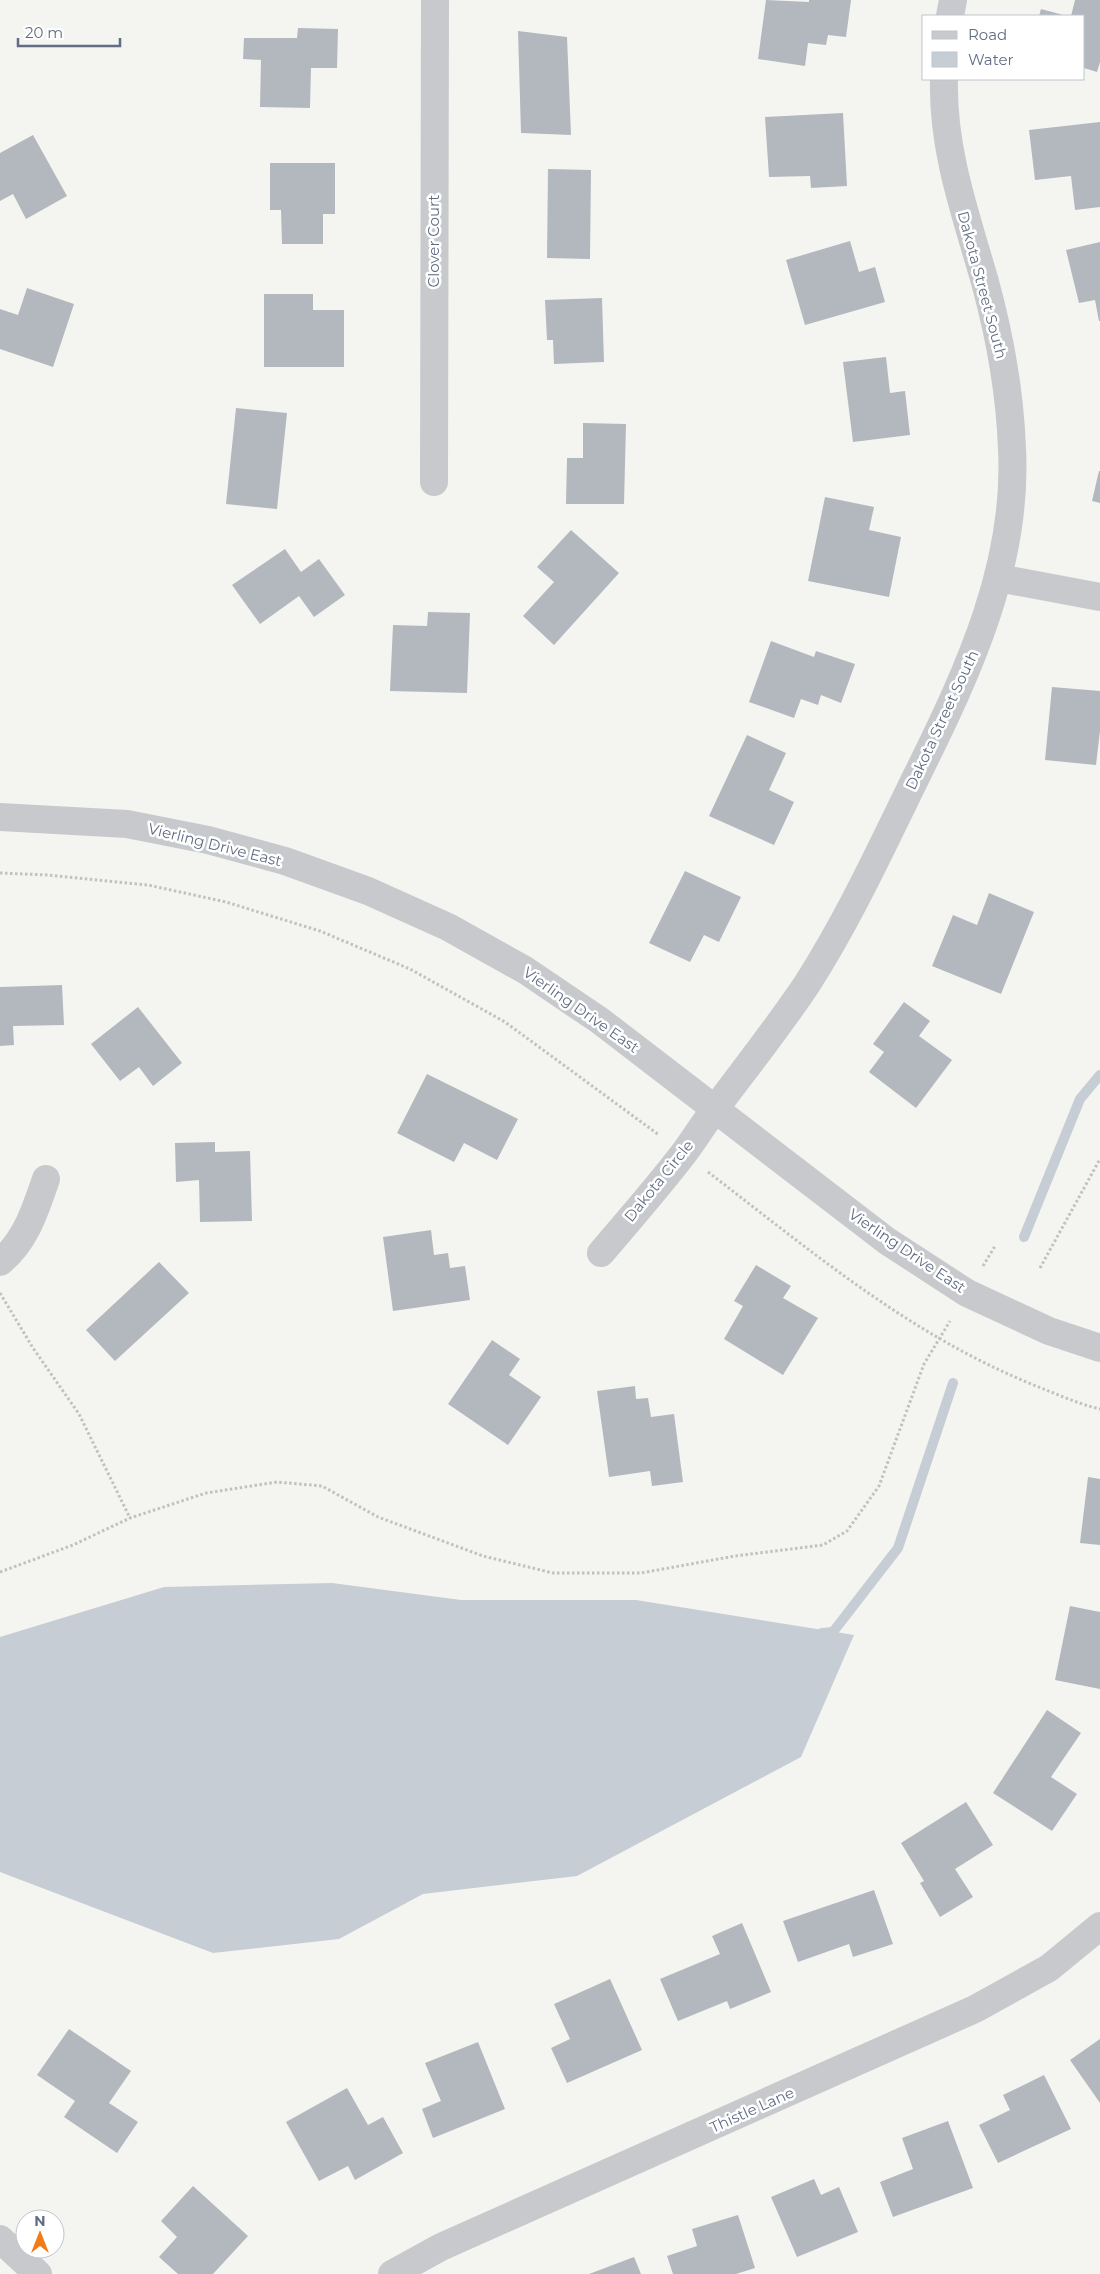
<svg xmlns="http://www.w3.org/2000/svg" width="1100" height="2274" viewBox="0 0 1100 2274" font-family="Montserrat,sans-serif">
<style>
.water{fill:#c6cdd4}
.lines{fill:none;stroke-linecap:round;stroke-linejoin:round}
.stream{stroke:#c6cdd4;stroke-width:10}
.building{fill:#b3b8be}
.path{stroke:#c0c1c3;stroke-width:3;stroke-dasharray:2.5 2.5;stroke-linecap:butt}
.minor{stroke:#c7c9cd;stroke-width:28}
.labels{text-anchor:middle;stroke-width:5;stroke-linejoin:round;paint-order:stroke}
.street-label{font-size:15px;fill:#616d84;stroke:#fff}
</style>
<rect width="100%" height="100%" fill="#f4f5f0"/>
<path class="water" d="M332,1583L461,1600H636L854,1635L801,1757L577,1876L423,1894L339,1939L213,1953L0,1872V1637L164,1587Z"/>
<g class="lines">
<g class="stream">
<path d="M1024,1237L1080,1099L1100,1075"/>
<path d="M822,1633L833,1632L898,1548L953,1383"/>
</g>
</g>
<g class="building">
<path d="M766,0L809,2V0H851L846,37L828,35L826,45L808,43L805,66L758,59Z"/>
<path d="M1075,0H1100V62L1097,72L1084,68V16H1071Z"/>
<path d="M1041,9L1067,16H1039Z"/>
<path d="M298,28L338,29L337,68H311L310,108L260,107L261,60L243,59L244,38H297Z"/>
<path d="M518,31L567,37L571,135L521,133Z"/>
<path d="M843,113L847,186L811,188L810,176L769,177L765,117Z"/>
<path d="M1100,122V207L1075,210L1071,176L1035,180L1029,130Z"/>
<path d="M33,135L67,196L26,219L13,194L0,201V153Z"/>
<path d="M270,163H335V214H323V244H282L281,210H270Z"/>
<path d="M548,169L591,170L590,259L547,258Z"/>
<path d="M850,241L859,272L875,267L885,302L805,325L786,260Z"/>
<path d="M1100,242V321H1099L1095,300L1079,303L1066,250Z"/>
<path d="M27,288L74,304L53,367L0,349V309L18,315Z"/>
<path d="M264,294H313V310H344V367H264Z"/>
<path d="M602,298L604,362L554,364L553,340H547L545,300Z"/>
<path d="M886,357L890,393L905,391L910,435L853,442L843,362Z"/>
<path d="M236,408L287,413L277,509L226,504Z"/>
<path d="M583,423L626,424L624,504H566L567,458H583Z"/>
<path d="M1099,471H1100V503L1092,501Z"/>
<path d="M825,497L874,507L869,530L901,537L889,597L808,581Z"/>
<path d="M571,530L619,573L554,645L523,616L554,582L537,567Z"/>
<path d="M285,549L301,572L319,559L345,595L314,617L299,596L260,624L232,585Z"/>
<path d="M428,612L470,613L467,693L390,691L393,625L427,626Z"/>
<path d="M771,641L814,657L816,651L855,664L841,703L821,695L818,705L801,699L794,718L749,702Z"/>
<path d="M1052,687L1100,691V731L1096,765L1045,760Z"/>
<path d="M747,735L786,753L769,790L794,802L774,845L709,816Z"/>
<path d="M685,871L741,897L719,942L704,935L690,962L649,943Z"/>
<path d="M989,893L1034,912L1001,994L932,966L953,915L977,925Z"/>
<path d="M62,985L64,1025L13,1026L14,1045L0,1046V987Z"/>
<path d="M904,1002L930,1021L919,1036L952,1060L916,1108L869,1072L884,1052L873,1044Z"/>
<path d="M138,1007L182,1063L153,1086L139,1067L120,1081L91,1044Z"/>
<path d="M427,1074L518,1119L497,1160L464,1143L454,1162L397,1133Z"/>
<path d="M215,1142V1152L250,1151L252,1221L200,1222L199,1180L176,1182L175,1143Z"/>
<path d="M431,1230L434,1255L448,1253L450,1268L465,1266L470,1300L393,1311L383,1237Z"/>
<path d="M159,1262L189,1293L115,1361L86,1330Z"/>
<path d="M756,1265L791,1286L783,1298L818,1318L783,1375L724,1339L743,1306L734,1301Z"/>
<path d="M492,1340L520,1359L509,1375L541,1397L508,1445L448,1404Z"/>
<path d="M635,1386L636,1399L648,1398L651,1417L674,1414L683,1482L652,1486L650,1471L609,1477L597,1391Z"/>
<path d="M1088,1477L1100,1479V1545L1080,1543Z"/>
<path d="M1070,1606L1100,1612V1689L1055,1680Z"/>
<path d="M1047,1710L1081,1733L1051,1777L1077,1794L1052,1831L993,1793Z"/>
<path d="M966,1802L993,1845L955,1869L973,1897L940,1917L920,1883L924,1881L901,1843Z"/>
<path d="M874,1890L893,1944L853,1957L849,1944L798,1962L783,1921Z"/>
<path d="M742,1923L771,1992L730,2009L727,2001L678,2021L660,1979L720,1954L712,1936Z"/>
<path d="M610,1979L642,2050L567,2083L551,2048L570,2039L554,2004Z"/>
<path d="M69,2029L131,2071L109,2103L138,2122L117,2153L64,2117L75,2101L37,2075Z"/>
<path d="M1100,2039V2103L1070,2060Z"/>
<path d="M478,2042L505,2109L433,2138L422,2109L441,2101L425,2063Z"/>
<path d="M1044,2075L1071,2129L998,2163L979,2125L1010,2110L1003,2095Z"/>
<path d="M347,2088L368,2125L383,2117L403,2153L355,2180L348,2166L319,2181L286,2122Z"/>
<path d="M948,2121L973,2188L893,2217L880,2182L913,2169L902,2138Z"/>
<path d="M814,2179L821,2195L839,2187L858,2232L797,2257L771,2197Z"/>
<path d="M193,2186L248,2236L213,2274H178L159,2257L177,2237L161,2221Z"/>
<path d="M738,2215L755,2268L736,2274H673L667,2256L697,2246L692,2229Z"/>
<path d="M634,2257L641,2274H589Z"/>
</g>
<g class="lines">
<g class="path">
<path d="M0,873L48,875L148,885L226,902L320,931L410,969L505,1022L659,1135"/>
<path d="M708,1172C815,1254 910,1335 1036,1386C1057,1394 1078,1404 1100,1409"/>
<path d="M983,1266L995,1246"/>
<path d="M1040,1268L1100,1159"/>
<path d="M0,1293L33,1348L79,1414L130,1518"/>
<path d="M0,1572L73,1545L130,1518L206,1493L277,1482L322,1486L378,1517L483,1556L553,1573H641L735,1556L823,1545L847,1531L879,1486L924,1364L950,1321"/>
</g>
<g class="minor">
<path d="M950,16L953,0"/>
<path d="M434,482L435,0"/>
<path d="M998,578L1100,597"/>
<path d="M0,817L127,824L208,840L285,861L368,891L448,927L525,970L599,1020L887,1241L967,1293L1049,1331L1100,1348"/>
<path d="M601,1253C629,1220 658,1187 684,1153C696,1137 706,1120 718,1105C748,1065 779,1026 807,984C850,917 884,842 919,771C969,670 1018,564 1012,449C1010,392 1000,337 985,282C966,215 942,150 944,79"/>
<path d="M0,1262C26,1241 35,1210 46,1179"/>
<path d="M0,2239L38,2274"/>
<path d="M392,2274L441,2247L975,2009L1049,1968L1100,1926"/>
</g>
</g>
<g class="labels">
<g class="street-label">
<text transform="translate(434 241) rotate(-90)" y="5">Clover Court</text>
<text transform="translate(982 285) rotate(75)" y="5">Dakota Street South</text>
<text transform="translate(942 720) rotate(-65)" y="5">Dakota Street South</text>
<text transform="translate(215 845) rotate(14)" y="5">Vierling Drive East</text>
<text transform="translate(581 1010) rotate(35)" y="5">Vierling Drive East</text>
<text transform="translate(659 1181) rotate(-51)" y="5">Dakota Circle</text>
<text transform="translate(907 1251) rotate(34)" y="5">Vierling Drive East</text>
<text transform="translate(752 2110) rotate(-24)" y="5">Thistle Lane</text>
</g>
</g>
<rect x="922" y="15" width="162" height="65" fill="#ffffff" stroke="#c0c5ce"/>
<rect x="932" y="31" width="25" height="8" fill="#c7c9cd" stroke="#c0c5ce"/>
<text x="968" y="40" font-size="15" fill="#616d84">Road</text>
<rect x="932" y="52" width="25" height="15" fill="#c6cdd4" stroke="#c0c5ce"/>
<text x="968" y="65" font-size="15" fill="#616d84">Water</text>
<g transform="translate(40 2234)"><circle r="24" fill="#ffffff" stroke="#c0c5ce"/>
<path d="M0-4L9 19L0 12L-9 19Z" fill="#f17b14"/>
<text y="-8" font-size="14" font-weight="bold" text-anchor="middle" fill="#616d84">N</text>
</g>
<path d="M18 38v8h102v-8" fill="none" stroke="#616d84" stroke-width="2.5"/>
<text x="25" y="38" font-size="15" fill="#616d84" stroke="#ffffff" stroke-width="4" paint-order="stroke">20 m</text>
</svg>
